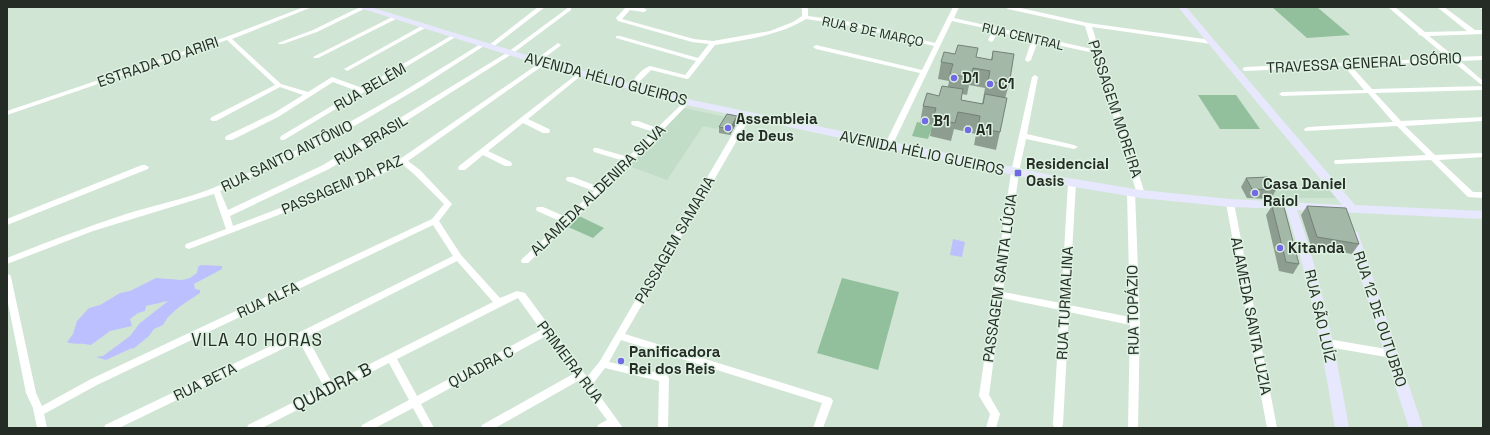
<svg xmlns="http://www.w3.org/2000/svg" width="1490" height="435" viewBox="0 0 1490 435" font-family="'Space Grotesk',sans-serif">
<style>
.built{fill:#c1dcc7}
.green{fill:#92c09c}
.water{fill:#bdc0fe}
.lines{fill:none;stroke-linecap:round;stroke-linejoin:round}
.minor{fill:#fff;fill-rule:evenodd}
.secondary{fill:#e7e8fd;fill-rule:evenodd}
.wall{fill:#8d9e90;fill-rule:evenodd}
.shaded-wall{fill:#738176}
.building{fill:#a4b8a8;stroke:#738176}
.poi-dot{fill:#716ae5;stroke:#def2e2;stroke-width:1.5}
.labels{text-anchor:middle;stroke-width:3;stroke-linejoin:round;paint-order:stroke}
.far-street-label{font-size:13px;fill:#252c26;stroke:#def2e2}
.street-label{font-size:15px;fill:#252c26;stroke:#def2e2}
.poi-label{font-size:15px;font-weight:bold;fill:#252c26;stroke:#def2e2;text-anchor:start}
.quarter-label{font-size:17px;letter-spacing:1px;fill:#252c26;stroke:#def2e2}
.near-street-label{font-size:18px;fill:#252c26;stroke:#def2e2}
</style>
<rect width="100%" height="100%" fill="#d1e5d5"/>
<g class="built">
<path d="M684,108L726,117L717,129L703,126L667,180L629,166Z"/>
<path d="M1329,189L1336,198H1272L1268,190Z"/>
</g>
<g class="green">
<path d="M1272,7H1317L1350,35L1307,38Z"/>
<path d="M1198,95H1236L1260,129H1220Z"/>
<path d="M917,122L933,125L928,139L912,136Z"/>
<path d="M577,215L604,228L593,238L566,226Z"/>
<path d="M842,278L899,292L878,370L817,353Z"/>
</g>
<g class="water">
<path d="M953,239L965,242L962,257L950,255Z"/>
<path d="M201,265L222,266V269L194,284L195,289L200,290V293L179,307L168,317L163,325L154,329L149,336L133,349L132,348L106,360L96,357L103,356L130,336L139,324L168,301L146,306L145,311L138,313L130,319L132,326L110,331L91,345C82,343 75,345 67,342L73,334L77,321L89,308L100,305L120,293L130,291L156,278L182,280L190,278L197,273L198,267Z"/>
</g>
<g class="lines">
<g class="minor">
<path d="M304,7H312L232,39L281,84L308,92L332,77L362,88L454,34H458L459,35L284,140H281L280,138L281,136L357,91L333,82L278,117L232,140H226L225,138L226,136L274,113L303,95L280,87L216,121H212L210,119L212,117L275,85L227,40L7,115V111L226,37Z"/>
<path d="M360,7L366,8L317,32L283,44H279L278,43L313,30Z"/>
<path d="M538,7H545L493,47H489V45Z"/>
<path d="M569,7L571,8V10L512,54L354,154L329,169L230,216L233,226L364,176L400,159L541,62H545V64L408,161L420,170L452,204L439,221L461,255L500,298L517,291L525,293L587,377L600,361L743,116L745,114H749L751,116L625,334L831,398L833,401L823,428H813L822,403L621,340L609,362L667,375L669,378L668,428H658L659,381L605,368L592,385L623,428H597L598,425L607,420L578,381L495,428H481L482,425L573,374L546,336L421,404L434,428H424L413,408L375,428H361L362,425L409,400L389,363L262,428H247L248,425L324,387L299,341L119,428H104L105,425L298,333L453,256L433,225L97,385L44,414L47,428H37L33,408L26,393L7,298V274L10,275L11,277L36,393L42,406L91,379L432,219L444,204L414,174L402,164L370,180L189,249L186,248L185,246L186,244L226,229L214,194L93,231L7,264V258C47,242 86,227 126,214C155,205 185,199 213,188C308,150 396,97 482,43L484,42L487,44L422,86L356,125L288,161L220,191L228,210L323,165L508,52ZM457,261L493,302L332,383L307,337ZM518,298L541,330L417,396L397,359Z"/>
<path d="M626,7L644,8L647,10L644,12L630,10L622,19L694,39L713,41L770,31L793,22L802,16V9L800,7H806L808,9V16L846,21L935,43L953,7H959L954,18L1092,49L1085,26L1008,9L1005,7H1016L1088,23L1211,40L1214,42L1211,44L1092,27L1145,194L1141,197L1137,194L1094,53L1038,41L1031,60L1028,62L1025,60L1032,39L998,32L993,41L991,42L988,40L993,30L952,21L892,146L888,148L884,146L920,73L816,49L813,47L816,45L922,70L934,46L846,25L806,19C778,36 747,39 715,45L689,78L687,79L651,70L633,88H629V86C635,78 641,69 650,66L685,75L696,61L616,38V36H620L698,58L709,44L692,42L618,21L616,18Z"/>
<path d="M1388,7H1395L1425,32L1467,31L1437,7H1444L1475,30H1483V34L1429,36L1455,57L1483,56V60L1460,61L1483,81V90L1375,93L1401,121L1483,117V121L1405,126L1435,155L1483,153V157L1439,160L1473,192H1483V198L1468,197L1431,160L1335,164L1334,162L1335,160H1338L1426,155L1397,126L1305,131L1304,129L1308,127L1393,122L1368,93L1282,96L1279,94L1282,92L1364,90L1344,66L1245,71L1242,69L1245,67L1448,58L1422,36L1419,35L1418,33ZM1452,61L1483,86L1372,89L1351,66Z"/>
<path d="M1478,7H1483V10Z"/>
<path d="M394,16L397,18L396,19L318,58H314L313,57Z"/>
<path d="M425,24L427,25V27L349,70L347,71L344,69Z"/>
<path d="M558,43L561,45L560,46L539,62H535V60Z"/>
<path d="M581,71L583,72V74L528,119L549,129L550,131L549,133H543L523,123L488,151L511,162L512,164L511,166H505L483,155L465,170H459L458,168L459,166Z"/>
<path d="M1035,75L1038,77L1027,134L1074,145L1078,147L1074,149L1026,139L1019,172L1003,292L1061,303L1068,183L1072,180L1076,183L1069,305L1130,317L1127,192L1131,189L1134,190L1135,192L1140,322L1138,428H1128L1130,325L1069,312L1063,424L1062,427H1054L1053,424L1060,310L1002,298L989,395L1000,414L996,428H986L990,414L979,396L1011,172L1032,77Z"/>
<path d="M687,100L690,102L689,103L603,192L528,263H522L521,261L522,259L562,222L537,211L536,209L537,207H543L566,217L594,191L567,181L566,179L567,177H573L599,187L624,161L594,152L593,150L594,148H597L628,157L654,132L632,125L631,123L632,121H638L657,128L685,101Z"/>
<path d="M142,165H145L149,167L148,169L7,225V219Z"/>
<path d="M1230,200L1234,203L1277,428H1267L1226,203Z"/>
<path d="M1328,339L1392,350L1395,351L1397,354L1395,357L1392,358L1328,347L1325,346L1323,343L1325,340Z"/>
</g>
<g class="secondary">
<path d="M357,7H370L540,59L692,100L1051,175L1141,190L1230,199L1342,205L1178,7H1186L1355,205L1483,211V219L1297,210C1322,281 1336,354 1349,428H1335C1323,354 1310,281 1286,209L1230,207L1141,198L1051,183L691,106L534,63Z"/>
<path d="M1352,229L1358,233L1423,428H1409L1346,233Z"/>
</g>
</g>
<g class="wall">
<path d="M993,51L1009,85L1005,98L1000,132L996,150L974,145L976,134L954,129L951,141L930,136L932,125L920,123L923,106L939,96L948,87L949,81L938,79L941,62L991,60ZM969,85L985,88L982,104L961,100L962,94L967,95Z"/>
<path d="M737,122L730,135L719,133V127Z"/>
<path d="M1246,178L1276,190L1271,199L1247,198L1241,187Z"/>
<path d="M1272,206L1299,264L1293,274L1279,271L1266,215Z"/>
<path d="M1307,206L1359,244L1352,254L1311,246L1301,215Z"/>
</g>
<path class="shaded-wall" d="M737,116V122L730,135V129Z"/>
<g class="building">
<path d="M958,45L978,48L976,57L992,60L993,51L1014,54L1009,85L988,81L990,71L973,68L971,78L950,74L953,64L941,62L944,52L955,54Z"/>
<path d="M942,86L963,89L961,100L983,104L985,94L1007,98L1000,132L978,128L980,116L958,112L955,123L933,119L936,108L923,106L927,93L939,96Z"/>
<path d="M727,114L737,116L730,129L719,127Z"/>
<path d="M1268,177L1276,190L1252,189L1246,178Z"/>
<path d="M1272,206L1284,207L1299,264L1286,262Z"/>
<path d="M1307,206L1346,208L1359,244L1317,237Z"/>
</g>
<g class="poi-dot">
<circle cx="954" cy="78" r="4"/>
<circle cx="990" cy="84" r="4"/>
<circle cx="925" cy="121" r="4"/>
<circle cx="728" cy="128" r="4"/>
<circle cx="968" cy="130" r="4"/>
<rect x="1014" y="169" width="8" height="8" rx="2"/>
<circle cx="1255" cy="193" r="4"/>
<circle cx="1280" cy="248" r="4"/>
<circle cx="621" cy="361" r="4"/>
</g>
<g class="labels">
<g class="far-street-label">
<text transform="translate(873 31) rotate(12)" y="5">RUA 8 DE MARÇO</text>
<text transform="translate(1023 36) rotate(13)" y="5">RUA CENTRAL</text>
</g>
<g class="street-label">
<text transform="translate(158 62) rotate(-19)" y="5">ESTRADA DO ARIRI</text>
<text transform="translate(1364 63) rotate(-3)" y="5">TRAVESSA GENERAL OSÓRIO</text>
<text transform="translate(606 79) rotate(15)" y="5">AVENIDA HÉLIO GUEIROS</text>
<text transform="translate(370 87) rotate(-30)" y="5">RUA BELÉM</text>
<text transform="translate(1115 109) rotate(72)" y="5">PASSAGEM MOREIRA</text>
<text transform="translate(371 140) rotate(-31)" y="5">RUA BRASIL</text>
<text transform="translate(922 153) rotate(12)" y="5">AVENIDA HÉLIO GUEIROS</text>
<text transform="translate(287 156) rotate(-26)" y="5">RUA SANTO ANTÔNIO</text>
<text transform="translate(342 185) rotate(-23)" y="5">PASSAGEM DA PAZ</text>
<text transform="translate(598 190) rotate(-44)" y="5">ALAMEDA ALDENIRA SILVA</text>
<text transform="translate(675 240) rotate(-60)" y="5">PASSAGEM SAMARIA</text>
<text transform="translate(1000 278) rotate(-82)" y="5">PASSAGEM SANTA LÚCIA</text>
<text transform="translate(268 300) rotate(-25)" y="5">RUA ALFA</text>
<text transform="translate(1065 303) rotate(-87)" y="5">RUA TURMALINA</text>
<text transform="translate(1133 310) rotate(-91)" y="5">RUA TOPÁZIO</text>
<text transform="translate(1251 316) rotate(79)" y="5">ALAMEDA SANTA LUZIA</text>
<text transform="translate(1320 316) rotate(77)" y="5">RUA SÃO LUÍZ</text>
<text transform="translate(1380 319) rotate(72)" y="5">RUA 12 DE OUTUBRO</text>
<text transform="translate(570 362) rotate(53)" y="5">PRIMEIRA RUA</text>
<text transform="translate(481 367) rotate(-28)" y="5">QUADRA C</text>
<text transform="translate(205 382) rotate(-26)" y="5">RUA BETA</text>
</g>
<g class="poi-label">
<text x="962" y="83">D1</text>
<text x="998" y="89">C1</text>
<text x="736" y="124">Assembleia<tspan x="736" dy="17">de Deus</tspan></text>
<text x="933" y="126">B1</text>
<text x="976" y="135">A1</text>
<text x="1026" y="169">Residencial<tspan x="1026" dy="17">Oasis</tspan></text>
<text x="1263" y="189">Casa Daniel<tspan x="1263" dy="17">Raiol</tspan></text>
<text x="1288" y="253">Kitanda</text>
<text x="629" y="357">Panificadora<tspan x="629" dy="17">Rei dos Reis</tspan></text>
</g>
<g class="quarter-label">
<text x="257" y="346">VILA 40 HORAS</text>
</g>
<g class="near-street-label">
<text transform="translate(332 387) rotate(-27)" y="6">QUADRA B</text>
</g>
</g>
<rect width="1490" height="435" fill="none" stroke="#252c26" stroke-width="16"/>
</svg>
